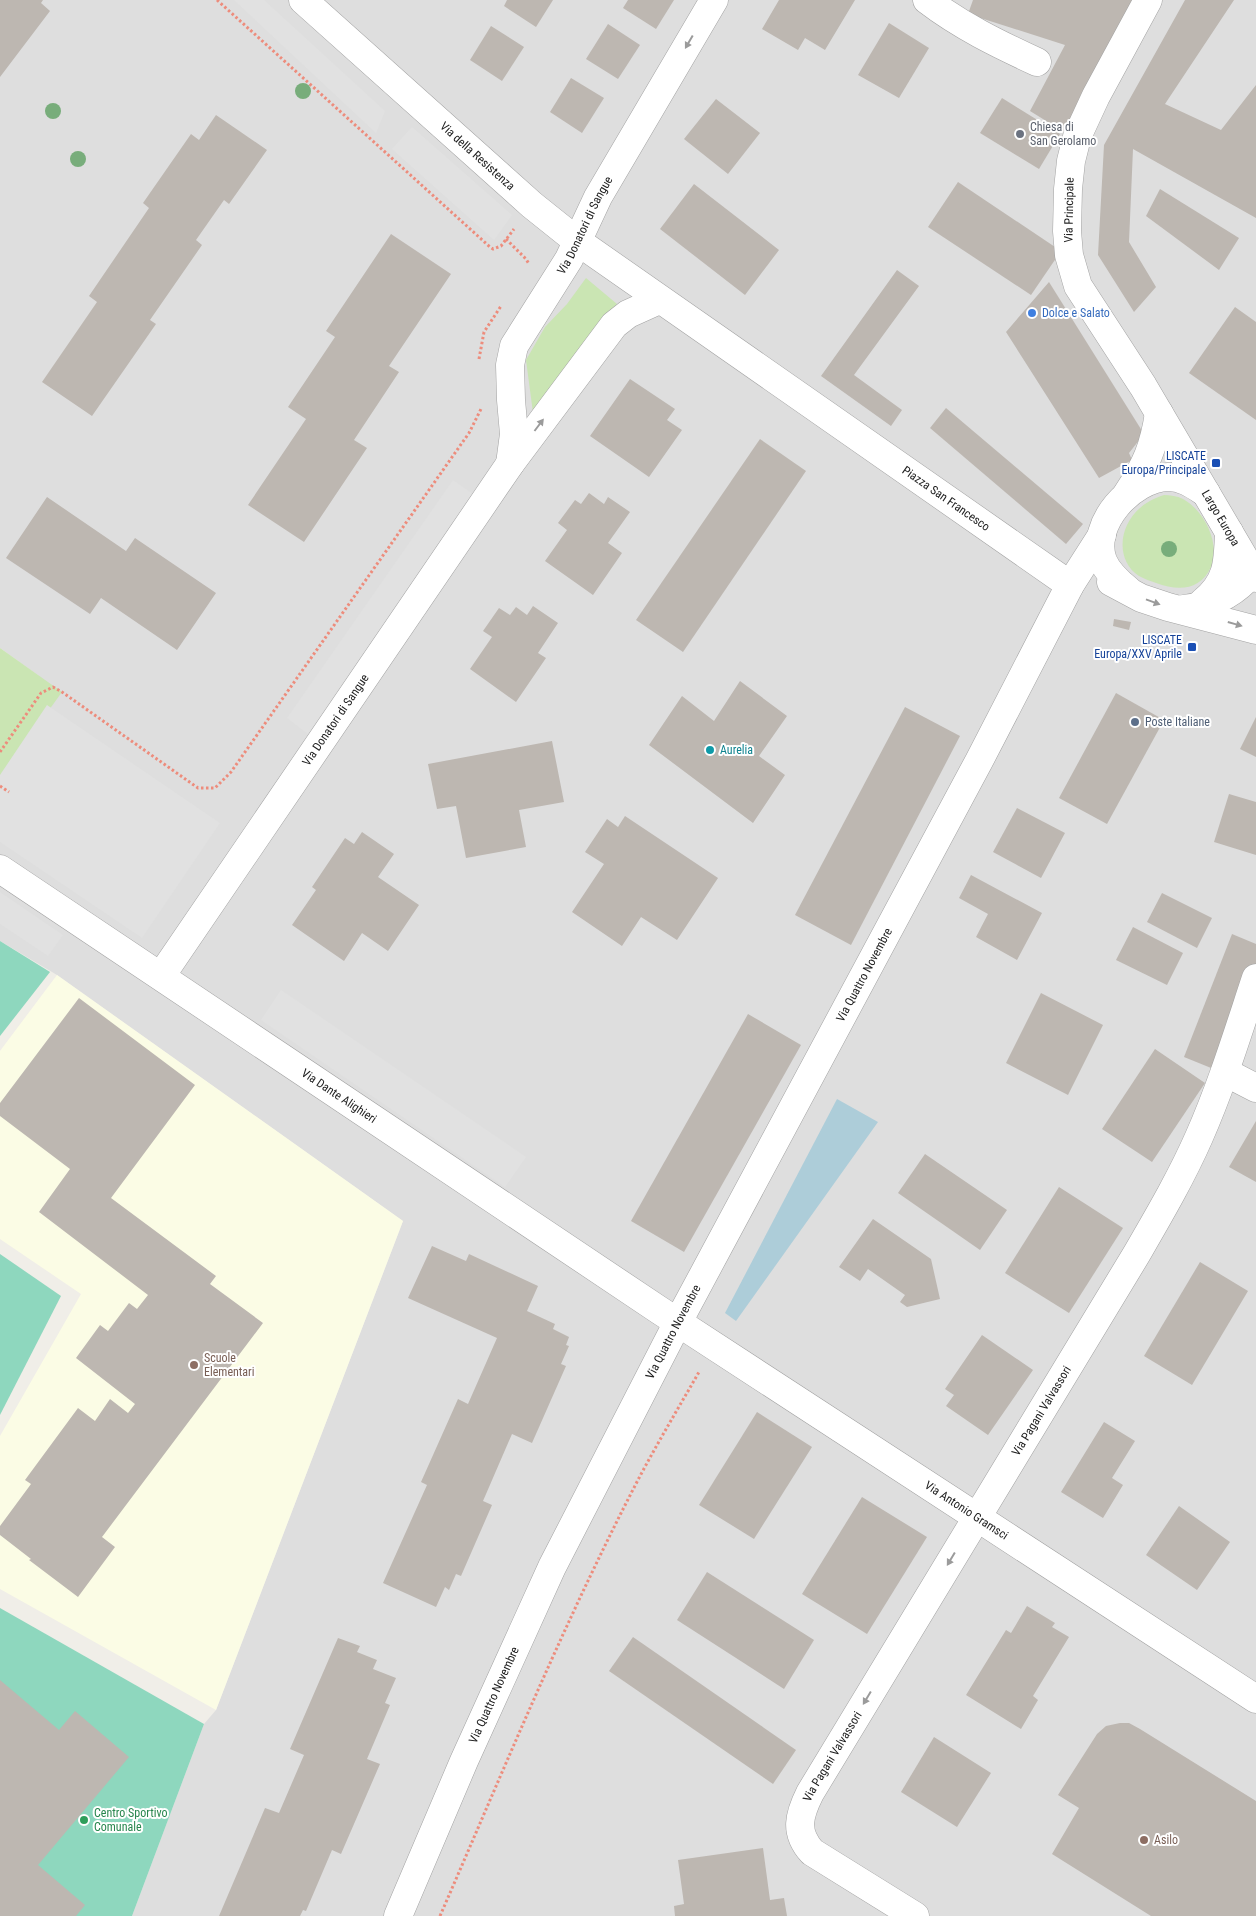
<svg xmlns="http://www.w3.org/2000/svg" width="1256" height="1916" viewBox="0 0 1256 1916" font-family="'Roboto Condensed',sans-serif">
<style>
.residential{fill:#dedede}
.education{fill:#fbfce5}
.grass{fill:#cae5b3}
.pitch{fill:#8ed7be}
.parking{fill:#e1e1e1}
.water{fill:#adcdd9}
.building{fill:#bdb7b1}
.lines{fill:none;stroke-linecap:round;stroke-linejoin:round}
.minor-casing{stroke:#a2a2a2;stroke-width:29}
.path{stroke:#ed8c7c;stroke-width:3;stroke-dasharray:2.5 2.5;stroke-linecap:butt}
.minor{stroke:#fff;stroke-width:28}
.tree{fill:#78ad7b}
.oneway{fill:#9b9b9b}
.worship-dot{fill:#6b7280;stroke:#fff;stroke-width:2}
.shop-dot{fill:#3f7fe0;stroke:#fff;stroke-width:2}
.transit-dot{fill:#1a4fb4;stroke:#fff;stroke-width:2}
.service-dot{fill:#5c6f8a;stroke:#fff;stroke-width:2}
.culture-dot{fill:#0f9aa8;stroke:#fff;stroke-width:2}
.education-dot{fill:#8d6e63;stroke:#fff;stroke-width:2}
.leisure-dot{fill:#2e9e5b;stroke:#fff;stroke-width:2}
.labels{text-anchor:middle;stroke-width:4;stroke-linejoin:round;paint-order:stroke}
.worship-label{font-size:12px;fill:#5b616d;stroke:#fff;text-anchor:start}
.street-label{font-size:12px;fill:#212121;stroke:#fff}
.shop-label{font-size:12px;fill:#366cbe;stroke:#fff;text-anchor:start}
.transit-label{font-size:12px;fill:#164399;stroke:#fff;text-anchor:end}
.service-label{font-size:12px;fill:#4e5e75;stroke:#fff;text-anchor:start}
.culture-label{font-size:12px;fill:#0d838f;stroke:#fff;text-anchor:start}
.education-label{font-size:12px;fill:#785e54;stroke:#fff;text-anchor:start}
.leisure-label{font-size:12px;fill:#27864d;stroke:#fff;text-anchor:start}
</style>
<rect width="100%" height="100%" fill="#f0eee8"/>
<path class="residential" d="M0,0H1256V1916H132L204,1724L216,1710L403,1221L57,975L0,941V746L39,676L0,648Z"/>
<path class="education" d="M57,975L403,1221L216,1710L0,1589V1436L81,1294L0,1239V1051Z"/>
<g class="grass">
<path d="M586,278L617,304L598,323L533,413L526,360L545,327L567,304Z"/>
<path d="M1164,495C1170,495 1177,496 1183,499C1204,510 1221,544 1211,567C1200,591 1178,591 1156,583C1151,581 1144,579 1139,576C1121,564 1119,542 1127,525C1135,509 1148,500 1164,495Z"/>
<path d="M0,648L62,692L0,778Z"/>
</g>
<g class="pitch">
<path d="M0,941L50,972L0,1036Z"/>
<path d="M0,1254L61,1296L0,1415Z"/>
<path d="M0,1608L204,1724L132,1916H0Z"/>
</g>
<g class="parking">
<path d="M234,0H264L385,111L376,133Z"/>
<path d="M412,127L512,215L494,240L392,149Z"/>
<path d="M453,480L473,494L309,735L287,718Z"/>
<path d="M47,705L220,823L142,938L0,842V775Z"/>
<path d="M0,892L63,935L48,956L0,924Z"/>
<path d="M281,990L526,1157L505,1187L261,1020Z"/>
</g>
<path class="water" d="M837,1099L878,1122L736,1321L725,1313Z"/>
<g class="building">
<path d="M0,0H43L41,3L50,11L0,77Z"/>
<path d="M507,0H553L536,27L504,6Z"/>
<path d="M628,0H674L656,29L623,8Z"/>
<path d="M779,0H855L825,50L805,38L798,50L762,29Z"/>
<path d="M973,0H1134L1064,132L1030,111L1065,45L968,14Z"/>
<path d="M1185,0H1234L1165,104L1221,130L1256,85V218L1133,149L1129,242L1156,287L1134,312L1098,255L1104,145Z"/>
<path d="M889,23L929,48L899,98L858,75Z"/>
<path d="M608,24L640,45L618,79L586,59Z"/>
<path d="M491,26L524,47L502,81L470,60Z"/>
<path d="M571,78L604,98L582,133L550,112Z"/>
<path d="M1002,98L1060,134L1039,169L980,133Z"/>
<path d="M716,99L760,133L728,174L684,139Z"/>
<path d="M216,115L267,150L229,204L224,200L196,240L202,245L150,320L156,324L92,416L42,382L97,302L89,296L149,208L143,203L191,134L199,140Z"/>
<path d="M958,182L1061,251L1031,295L928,227Z"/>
<path d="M694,184L779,250L745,295L660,229Z"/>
<path d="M1160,189L1239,238L1219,270L1146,216Z"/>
<path d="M391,234L451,274L389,366L399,372L354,440L367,448L304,542L248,505L306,419L288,407L335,337L326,331Z"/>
<path d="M897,270L919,286L854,375L902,410L891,426L821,376Z"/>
<path d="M1049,282L1144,434L1129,453L1132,460L1099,478L1006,332Z"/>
<path d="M1235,307L1256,322V420L1189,373Z"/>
<path d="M630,379L675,409L667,420L682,430L649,477L590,436Z"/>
<path d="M946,408L1083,524L1066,544L930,428Z"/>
<path d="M760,439L806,471L683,652L636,620Z"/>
<path d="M589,493L604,504L608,497L630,512L608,543L622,553L593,595L545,561L567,530L558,523L575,500L581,504Z"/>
<path d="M47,497L126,551L135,538L216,593L177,650L101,598L90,614L6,558Z"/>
<path d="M533,606L558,623L538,653L546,658L516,702L470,669L492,637L483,631L499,608L510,615L516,607L527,615Z"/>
<path d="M1114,619L1131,622L1129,630L1113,626Z"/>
<path d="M740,681L787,716L759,756L785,775L753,823L649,745L682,696L714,721Z"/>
<path d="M1116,693L1164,720L1107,824L1059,798Z"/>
<path d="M905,707L960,736L851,945L795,915Z"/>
<path d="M1256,717V757L1240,749Z"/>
<path d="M552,741L564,802L519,810L526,847L466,858L456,806L437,809L428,764Z"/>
<path d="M1229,794L1256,802V855L1214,842Z"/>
<path d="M1017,808L1065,833L1041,878L993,852Z"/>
<path d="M625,816L718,878L677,940L641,917L622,946L572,912L604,864L585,852L607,819L618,827Z"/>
<path d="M362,832L394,854L378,877L419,905L388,951L362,933L344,961L292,925L316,890L312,887L345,838L354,844Z"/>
<path d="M971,875L1042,913L1017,960L976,937L988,914L959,898Z"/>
<path d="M1162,893L1212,918L1197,948L1147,922Z"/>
<path d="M1133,927L1183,953L1167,985L1116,960Z"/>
<path d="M1232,934L1256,944V965L1216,1070L1184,1057Z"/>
<path d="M1041,993L1103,1025L1068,1095L1006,1063Z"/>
<path d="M79,998L195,1085L111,1198L216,1276L210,1284L263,1323L102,1537L115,1547L78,1597L29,1560L31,1559L0,1535V1526L31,1484L25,1480L78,1408L95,1421L110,1399L128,1413L135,1404L76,1358L100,1325L108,1331L129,1303L137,1309L148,1295L39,1212L70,1169L0,1116V1103Z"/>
<path d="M748,1014L801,1045L684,1252L631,1221Z"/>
<path d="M1155,1049L1205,1083L1152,1162L1102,1129Z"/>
<path d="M1256,1121V1182L1229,1167Z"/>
<path d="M925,1154L1007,1210L980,1250L898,1193Z"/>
<path d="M1059,1187L1123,1228L1069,1313L1005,1273Z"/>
<path d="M873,1219L931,1259L940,1299L907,1307L900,1302L905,1295L868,1269L860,1281L839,1267Z"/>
<path d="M432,1246L466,1261L469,1254L538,1286L527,1311L555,1324L553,1329L569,1337L566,1345L569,1346L561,1364L566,1366L532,1443L512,1434L483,1501L492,1505L461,1576L456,1574L449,1590L445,1587L436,1607L383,1583L427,1485L421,1482L458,1399L468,1404L497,1338L408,1298Z"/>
<path d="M1200,1262L1248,1291L1192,1385L1144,1356Z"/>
<path d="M982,1335L1033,1370L988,1435L946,1406L954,1395L945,1389Z"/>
<path d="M757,1412L812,1447L754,1539L699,1505Z"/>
<path d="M1104,1422L1135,1441L1112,1478L1123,1485L1103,1518L1061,1492Z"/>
<path d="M862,1497L927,1537L867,1634L802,1594Z"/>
<path d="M1179,1506L1230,1542L1197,1590L1146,1555Z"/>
<path d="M707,1572L814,1640L784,1689L677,1620Z"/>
<path d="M1027,1606L1055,1623L1052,1627L1069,1637L1033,1696L1038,1700L1021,1729L966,1695L1006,1630L1011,1633Z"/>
<path d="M633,1637L796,1750L773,1784L609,1671Z"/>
<path d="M338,1638L360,1646L357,1652L377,1660L373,1669L396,1678L385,1703L390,1705L367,1759L380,1764L341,1854L332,1850L306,1911L303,1910L300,1916H219L265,1808L279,1813L304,1755L290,1749Z"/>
<path d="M0,1680L59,1730L75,1711L129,1757L38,1865L85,1905L76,1916H0Z"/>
<path d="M1120,1723H1129L1140,1729L1256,1801V1916H1151L1052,1854L1079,1808L1058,1795L1097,1734L1106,1726Z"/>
<path d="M934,1737L991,1773L957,1827L901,1792Z"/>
<path d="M763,1848L770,1900L784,1898L787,1916H675L674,1906L684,1904L678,1860Z"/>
</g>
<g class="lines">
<defs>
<g id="minor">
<path id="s1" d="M303,0L532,205L577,241L1070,585"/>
<path d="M927,0C961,26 998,44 1037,62"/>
<path id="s2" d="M1148,0L1096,96L1077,137L1071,161L1068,189L1067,231L1069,255L1078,286L1143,386L1256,578"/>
<path id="s3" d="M510,464L514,434L511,400L510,365L514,346L569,259L598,197L714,0"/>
<path d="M1127,494C1146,465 1154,447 1159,413"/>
<path d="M1111,582L1141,598L1168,607L1256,630"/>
<path d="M1128,590C1118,582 1108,573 1103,561C1089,524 1132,478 1168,477C1183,477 1194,485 1206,493"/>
<path d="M1203,602C1228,582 1228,562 1229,532"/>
<path d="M1184,609C1214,605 1237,593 1256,568"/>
<path id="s4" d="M0,869L659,1310L1256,1699"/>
<path id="s5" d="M161,976L510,464L614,325L628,314L659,300"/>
<path d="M1225,1072L1256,1088"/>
<path id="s6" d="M398,1916L464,1761L552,1567L678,1322L979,761L1070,585L1102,535"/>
<path id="s7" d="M915,1916L812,1852C794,1832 799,1815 810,1793L1136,1255C1158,1217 1181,1178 1199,1137C1222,1085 1238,1032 1256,978"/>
</g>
</defs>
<use href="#minor" class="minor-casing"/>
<g class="path">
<path d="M217,0L490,247L493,249L501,246L514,229"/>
<path d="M506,239L526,259L529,264"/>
<path d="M479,359L484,332L501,306"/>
<path d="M0,752L41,693L53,687L62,692L198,788H215L231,772L469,433L481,409"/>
<path d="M0,786L9,792"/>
<path d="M440,1916C504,1769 565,1620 639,1478C658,1442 679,1407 699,1372"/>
</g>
<use href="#minor" class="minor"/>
</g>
<g class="tree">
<circle cx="303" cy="91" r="8"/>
<circle cx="53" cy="111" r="8"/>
<circle cx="78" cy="159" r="8"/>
<circle cx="1169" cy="549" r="8"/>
</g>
<defs><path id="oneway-solid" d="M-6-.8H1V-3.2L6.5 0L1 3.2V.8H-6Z" transform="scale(1.25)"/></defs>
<g class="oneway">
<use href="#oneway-solid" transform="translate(689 42) rotate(120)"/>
<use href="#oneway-solid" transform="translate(539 425) rotate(-53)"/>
<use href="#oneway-solid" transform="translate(1153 602) rotate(20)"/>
<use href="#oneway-solid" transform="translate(1235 624) rotate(16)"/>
<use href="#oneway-solid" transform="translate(951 1559) rotate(121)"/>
<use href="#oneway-solid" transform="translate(867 1698) rotate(121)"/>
</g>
<circle class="worship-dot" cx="1020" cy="134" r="5"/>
<circle class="shop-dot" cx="1032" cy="313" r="5"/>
<g class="transit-dot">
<rect x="1211" y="458" width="10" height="10" rx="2.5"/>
<rect x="1187" y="642" width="10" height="10" rx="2.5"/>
</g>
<circle class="service-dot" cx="1135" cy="722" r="5"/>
<circle class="culture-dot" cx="710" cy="750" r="5"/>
<g class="education-dot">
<circle cx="194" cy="1365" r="5"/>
<circle cx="1144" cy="1840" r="5"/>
</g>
<circle class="leisure-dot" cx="84" cy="1820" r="5"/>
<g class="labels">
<g class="worship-label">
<text x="1030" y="131">Chiesa di<tspan x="1030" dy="14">San Gerolamo</tspan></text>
</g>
<g class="street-label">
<text dy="4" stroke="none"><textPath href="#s1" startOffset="234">Via della Resistenza</textPath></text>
<text transform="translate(1069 210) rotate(-89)" y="4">Via Principale</text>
<text dy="4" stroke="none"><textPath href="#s3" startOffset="259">Via Donatori di Sangue</textPath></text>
<text dy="4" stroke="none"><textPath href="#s1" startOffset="815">Piazza San Francesco</textPath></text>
<text dy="4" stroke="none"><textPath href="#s2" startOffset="578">Largo Europa</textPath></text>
<text dy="4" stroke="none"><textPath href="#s5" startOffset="310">Via Donatori di Sangue</textPath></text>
<text dy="4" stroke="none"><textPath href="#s6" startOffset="1051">Via Quattro Novembre</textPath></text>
<text dy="4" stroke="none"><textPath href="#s4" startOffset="408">Via Dante Alighieri</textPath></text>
<text dy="4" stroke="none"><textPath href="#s6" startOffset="646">Via Quattro Novembre</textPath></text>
<text dy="4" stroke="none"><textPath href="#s7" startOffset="632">Via Pagani Valvassori</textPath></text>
<text dy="4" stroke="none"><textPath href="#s4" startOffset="1160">Via Antonio Gramsci</textPath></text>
<text dy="4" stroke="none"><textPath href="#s6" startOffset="241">Via Quattro Novembre</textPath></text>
<text dy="4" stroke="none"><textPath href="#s7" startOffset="228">Via Pagani Valvassori</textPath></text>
</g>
<g class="shop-label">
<text x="1042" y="317">Dolce e Salato</text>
</g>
<g class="transit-label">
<text x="1206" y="460">LISCATE<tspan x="1206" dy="14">Europa/Principale</tspan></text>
<text x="1182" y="644">LISCATE<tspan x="1182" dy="14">Europa/XXV Aprile</tspan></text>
</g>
<g class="service-label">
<text x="1145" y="726">Poste Italiane</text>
</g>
<g class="culture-label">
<text x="720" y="754">Aurelia</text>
</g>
<g class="education-label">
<text x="204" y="1362">Scuole<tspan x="204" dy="14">Elementari</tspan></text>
<text x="1154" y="1844">Asilo</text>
</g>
<g class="leisure-label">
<text x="94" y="1817">Centro Sportivo<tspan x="94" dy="14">Comunale</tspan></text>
</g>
</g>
</svg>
